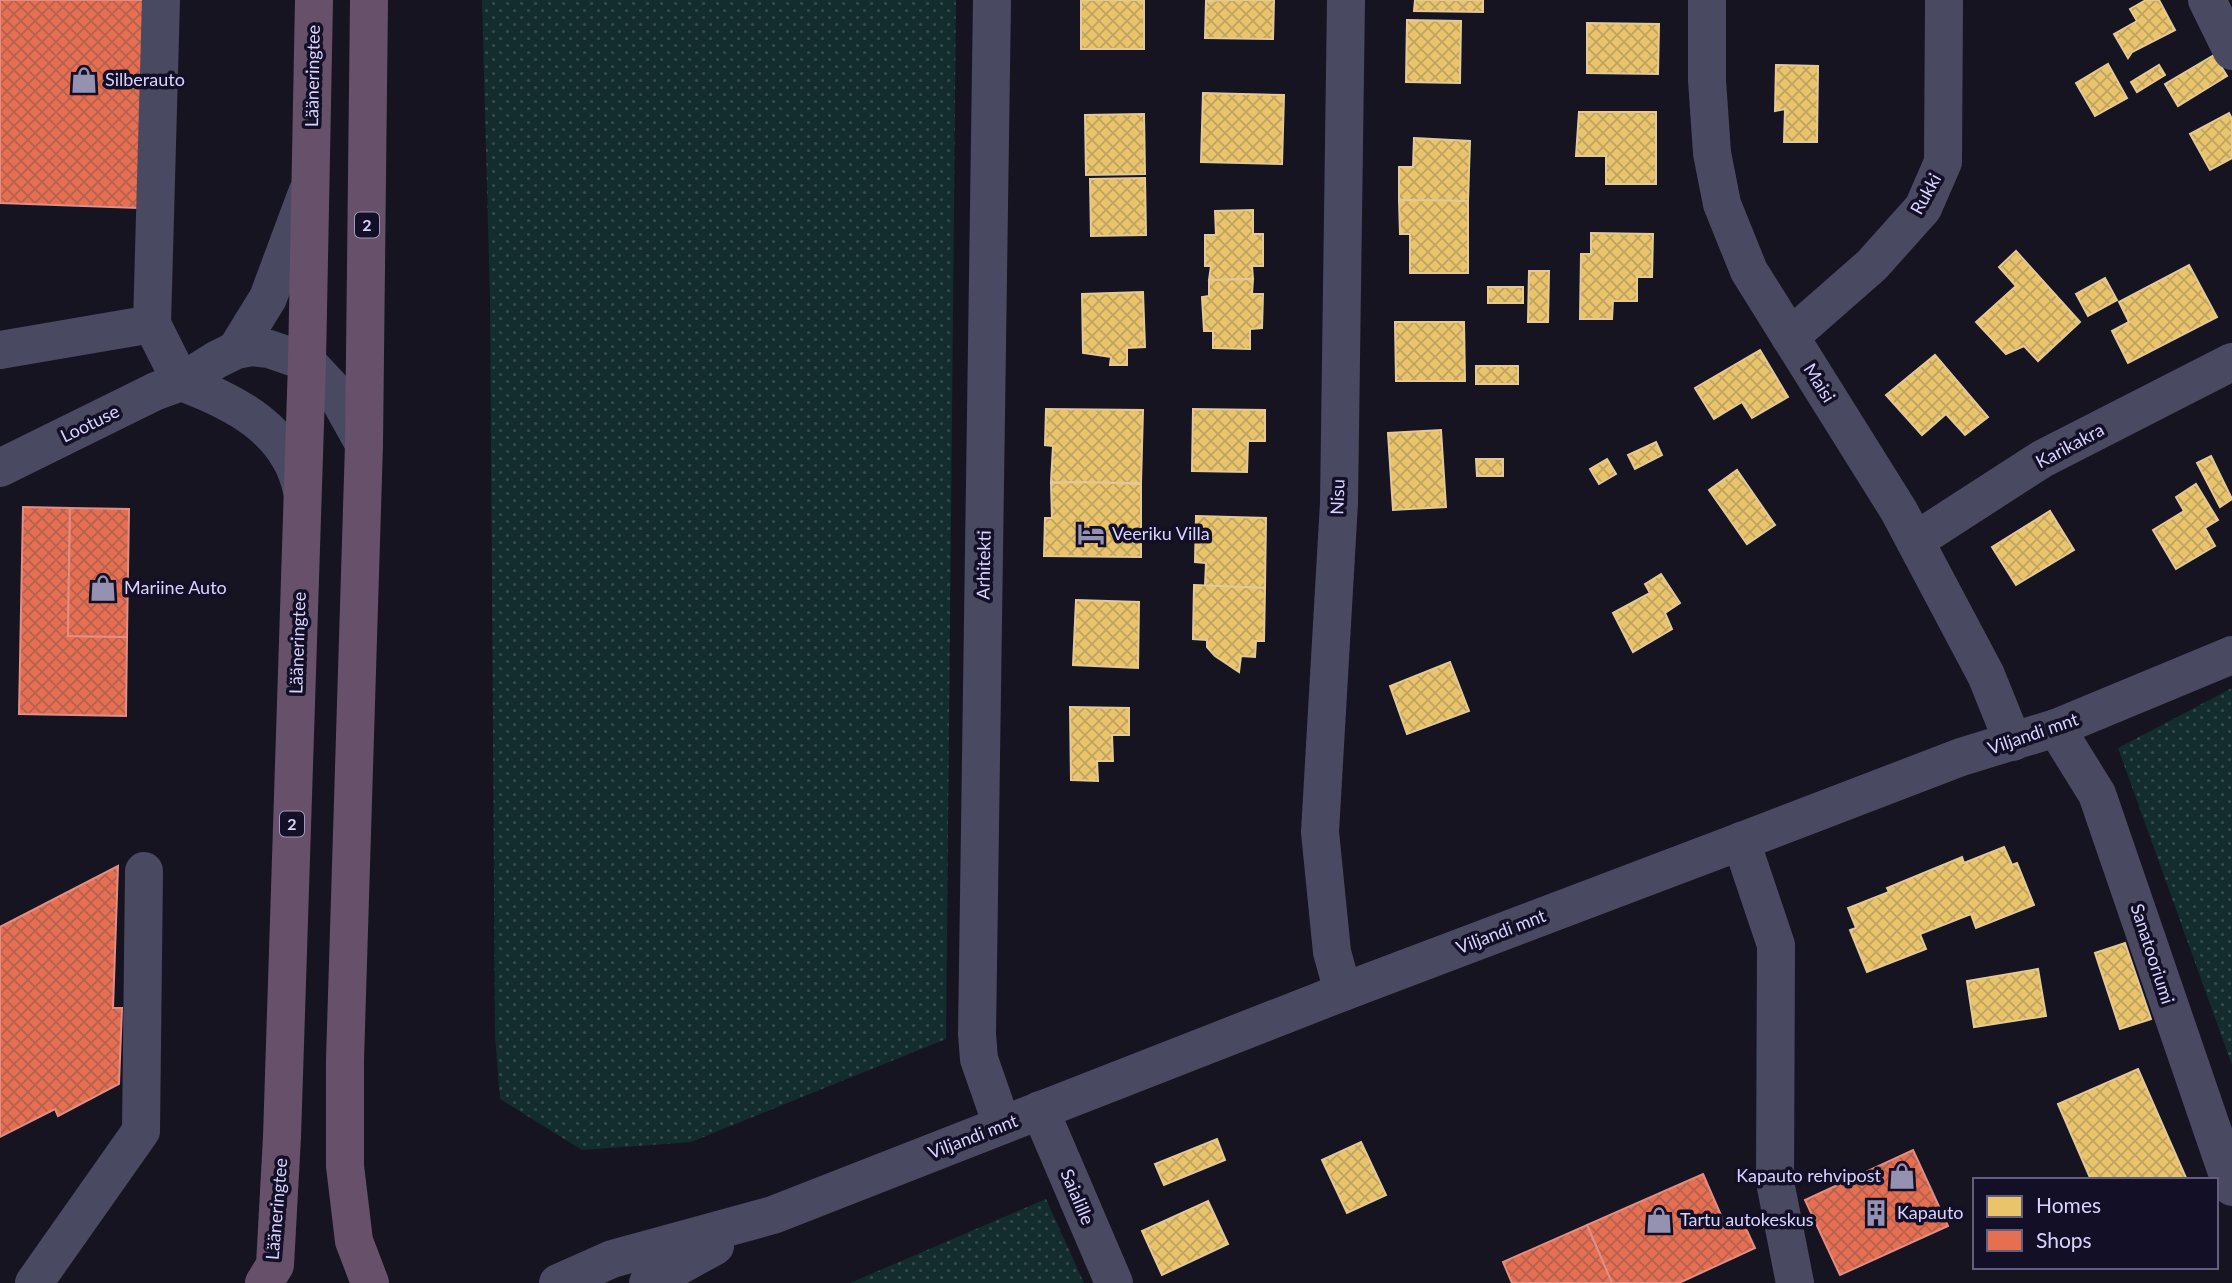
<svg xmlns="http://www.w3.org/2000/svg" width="2232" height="1283" viewBox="0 0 2232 1283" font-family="Lato,sans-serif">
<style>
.grass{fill:url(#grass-dots)}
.homes{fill:url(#homes-cross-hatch);stroke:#e4c997;stroke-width:2}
.shops{fill:url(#shops-cross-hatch);stroke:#e38d85;stroke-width:2}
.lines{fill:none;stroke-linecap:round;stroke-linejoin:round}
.minor{stroke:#4a4962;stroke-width:38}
.highway{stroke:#67516a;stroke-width:38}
.labels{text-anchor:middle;stroke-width:7;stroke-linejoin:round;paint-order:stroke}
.shield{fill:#130f26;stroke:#9e99be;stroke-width:2}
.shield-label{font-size:16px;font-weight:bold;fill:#d9d4ff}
.street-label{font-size:18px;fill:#d9d4ff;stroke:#130f26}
.poi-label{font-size:18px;fill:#d9d4ff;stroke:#130f26;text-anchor:start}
</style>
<defs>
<pattern id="grass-dots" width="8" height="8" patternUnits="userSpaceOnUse" patternTransform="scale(1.75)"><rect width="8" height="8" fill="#132c2d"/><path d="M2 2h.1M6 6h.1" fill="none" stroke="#354a4c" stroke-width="1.8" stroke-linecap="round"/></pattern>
<pattern id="homes-cross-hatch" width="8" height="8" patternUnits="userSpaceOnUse" patternTransform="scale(1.75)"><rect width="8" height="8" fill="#e9c46a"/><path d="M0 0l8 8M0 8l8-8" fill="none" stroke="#bfa362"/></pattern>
<pattern id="shops-cross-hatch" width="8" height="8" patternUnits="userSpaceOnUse" patternTransform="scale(1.75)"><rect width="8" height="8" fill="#e76f51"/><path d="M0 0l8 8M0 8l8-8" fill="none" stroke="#b56150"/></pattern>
</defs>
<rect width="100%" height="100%" fill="#161421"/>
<g class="grass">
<path d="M482,0H956L946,1039L691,1142L582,1150L500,1099L495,1036L490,299Z"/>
<path d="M2232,688V1065L2118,748Z"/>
<path d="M1046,1199L1084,1283H850Z"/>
</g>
<g class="homes">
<rect x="1081" y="0" width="63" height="49"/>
<path d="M1223,0H1274L1273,39L1205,38L1206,1Z"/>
<path d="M1415,0H1483V12L1414,11Z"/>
<path d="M2146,0H2159L2175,30L2132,52L2128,58L2114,34L2137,21L2130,9Z"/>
<path d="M1407,20L1461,21L1460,83L1406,82Z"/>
<path d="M1587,23L1659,24L1658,74L1587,73Z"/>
<path d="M2214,55L2227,76L2178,106L2165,84Z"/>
<path d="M2108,64L2127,98L2095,116L2076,83Z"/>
<path d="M1776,65L1818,66L1817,142H1784L1785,109L1775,111Z"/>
<path d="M2159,65L2165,75L2137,92L2131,82Z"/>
<path d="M1203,93L1284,95L1282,164L1201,162Z"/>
<path d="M1579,112H1656V184H1606V156H1576Z"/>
<path d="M2229,113L2232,119V158L2210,170L2190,134Z"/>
<path d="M1144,114L1145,174L1086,175L1085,115Z"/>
<path d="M1414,138L1470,141L1468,201L1399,200V167H1413Z"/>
<path d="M1145,178L1146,235L1091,236L1090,179Z"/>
<path d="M1399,200L1468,201V273H1410V234H1400Z"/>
<path d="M1253,210V234H1263V266H1252L1253,279L1209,280L1211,266H1205V235H1216L1215,211Z"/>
<path d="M1591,233L1653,234L1652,277H1637V301H1613L1612,319H1580L1581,254H1591Z"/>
<path d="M2016,251L2080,322L2038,361L2024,346L2006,354L1976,322L2016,286L1999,267Z"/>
<path d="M2189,265L2217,317L2128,363L2112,331L2129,322L2119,302Z"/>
<path d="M1529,271H1549L1548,322H1528Z"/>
<path d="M2105,278L2117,300L2088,316L2076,294Z"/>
<path d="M1253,279L1252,294H1263L1262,328L1250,329V349L1213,348V331H1204L1202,297L1209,296V280Z"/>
<rect x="1488" y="287" width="35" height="16"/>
<path d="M1143,292L1145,347L1127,348V365H1110L1111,357L1083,353L1082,294Z"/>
<path d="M1395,322H1464L1465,381H1396Z"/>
<path d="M1760,350L1788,397L1752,418L1742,402L1714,419L1695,388Z"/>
<path d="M1935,355L1988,417L1965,435L1946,414L1922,435L1886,395Z"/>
<rect x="1476" y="366" width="42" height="18"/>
<path d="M1046,409L1143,410L1141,483L1051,482L1053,446L1045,445Z"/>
<path d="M1193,409L1265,410V441H1248L1247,472L1192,471Z"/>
<path d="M1441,430L1446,507L1393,510L1388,433Z"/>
<path d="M1656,442L1662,455L1635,469L1628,455Z"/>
<path d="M2211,456L2232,499L2220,507L2197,463Z"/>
<path d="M1476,459H1503V476H1477Z"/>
<path d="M1607,459L1616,474L1599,484L1590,469Z"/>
<path d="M1737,470L1775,525L1747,544L1709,490Z"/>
<path d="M1084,482L1141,484V557L1044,556L1045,518H1052L1051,483Z"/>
<path d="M2196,484L2218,520L2205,528L2215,546L2176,569L2153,530L2184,511L2176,497Z"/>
<path d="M2050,511L2074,550L2016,585L1992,547Z"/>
<path d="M1196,516L1266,518L1265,588L1205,586L1206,563L1195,562Z"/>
<path d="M1661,574L1680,603L1665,613L1672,629L1633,652L1613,613L1650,593L1645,584Z"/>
<path d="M1194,585L1265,588L1264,641H1256L1255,657L1241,656L1239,672L1215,656L1207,647V640L1193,639Z"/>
<path d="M1076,600L1139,602L1138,668L1073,665Z"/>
<path d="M1450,662L1469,711L1407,734L1390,686Z"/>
<path d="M1070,707L1129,708V735H1112L1113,761H1097L1098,781L1071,780Z"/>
<path d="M2004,847L2012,865L2017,863L2034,905L1976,928L1971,914L1920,934L1926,949L1867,972L1850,930L1856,928L1848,908L1889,892L1887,888L1962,857L1964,863Z"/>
<path d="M2125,943L2151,1019L2120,1029L2095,953Z"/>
<path d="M2038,969L2046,1016L1974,1027L1967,981Z"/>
<path d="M2138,1069L2187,1180H2091L2058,1104Z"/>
<path d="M1217,1139L1225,1160L1164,1185L1155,1164Z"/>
<path d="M1361,1142L1386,1195L1347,1213L1322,1160Z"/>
<path d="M1208,1201L1228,1244L1162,1275L1142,1231Z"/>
</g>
<g class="shops">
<path d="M0,0H145L138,208L0,203Z"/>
<path d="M23,507L70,508L68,636L127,637L126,716L19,714Z"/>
<path d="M70,508L129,509L127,637L68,636Z"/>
<path d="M118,866L113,1008H122L119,1084L58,1116L55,1109L0,1137V927Z"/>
<path d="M1913,1150L1948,1226L1840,1275L1805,1200Z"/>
<path d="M1703,1174L1727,1229L1743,1222L1755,1248L1679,1283H1612L1587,1225Z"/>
<path d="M1587,1225L1612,1283H1512L1503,1262Z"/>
</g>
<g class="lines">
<g class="minor">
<path d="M992,0L977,1034L979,1059L1002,1125"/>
<path d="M1707,0V80L1712,153L1722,204L1749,271L1899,511L1986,675L2013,742"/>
<path d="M2207,0L2232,51"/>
<path d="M152,324L181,382"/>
<path d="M1790,337L1872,265L1923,208L1943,162L1944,0"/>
<path d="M0,350L152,324L161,0"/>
<path d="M236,350L268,298L307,193"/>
<path d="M181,382C235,402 290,430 302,491"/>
<path d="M0,468L156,391L181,382L216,360L236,350L251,347L269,349L307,362L335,392L364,444"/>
<path d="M1915,541L2042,459L2232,362"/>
<path d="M2056,728L2097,794L2232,1187"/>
<path d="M1741,841L1776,945L1775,1182L1795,1283"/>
<path d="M1343,992L1332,952L1320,832L1339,503L1346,0"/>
<path d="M1040,1110L1114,1283"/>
<path d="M34,1283L141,1131L144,871"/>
<path d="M558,1283L612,1259L773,1215L1343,992L1747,839L1961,757L2056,728L2232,655"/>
<path d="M648,1283L715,1246"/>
</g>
<g class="highway">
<path d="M369,0L364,444L345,1060V1166L354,1241L370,1283"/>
<path d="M264,1283L275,1265L282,1137L307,362L314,0"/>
</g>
</g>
<defs>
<symbol id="shop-bare" viewBox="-9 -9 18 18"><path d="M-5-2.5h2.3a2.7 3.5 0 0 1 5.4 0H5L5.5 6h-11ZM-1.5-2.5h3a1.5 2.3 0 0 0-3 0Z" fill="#9591b1" stroke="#130f26" stroke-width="2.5" paint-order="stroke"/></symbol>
<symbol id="hotel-bare" viewBox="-9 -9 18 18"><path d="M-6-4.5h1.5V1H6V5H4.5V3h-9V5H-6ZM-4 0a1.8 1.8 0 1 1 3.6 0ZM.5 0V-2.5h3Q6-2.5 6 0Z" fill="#9591b1" stroke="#130f26" stroke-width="2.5" paint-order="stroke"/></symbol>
<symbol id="building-bare" viewBox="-9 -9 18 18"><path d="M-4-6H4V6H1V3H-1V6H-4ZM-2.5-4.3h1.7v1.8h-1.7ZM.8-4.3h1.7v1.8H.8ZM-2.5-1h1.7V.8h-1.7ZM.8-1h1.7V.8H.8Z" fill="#9591b1" stroke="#130f26" stroke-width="2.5" paint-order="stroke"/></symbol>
</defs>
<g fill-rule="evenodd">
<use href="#shop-bare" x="65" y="61" width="38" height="38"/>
<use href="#hotel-bare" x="1072" y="515" width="38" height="38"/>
<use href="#shop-bare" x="84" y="569" width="38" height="38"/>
<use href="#shop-bare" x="1883" y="1157" width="38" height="38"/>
<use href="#building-bare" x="1857" y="1194" width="38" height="38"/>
<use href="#shop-bare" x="1640" y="1201" width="38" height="38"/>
</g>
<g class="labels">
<g class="shield">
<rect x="355" y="212.5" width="24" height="25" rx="5"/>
<rect x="280" y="811.5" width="24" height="25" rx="5"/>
</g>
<g class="shield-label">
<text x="367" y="231">2</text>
<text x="292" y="830">2</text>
</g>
<g class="street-label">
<text transform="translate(313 76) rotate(-89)" y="6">Lääneringtee</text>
<text transform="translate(1926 194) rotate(-61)" y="6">Rukki</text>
<text transform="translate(1819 383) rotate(58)" y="6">Maisi</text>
<text transform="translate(90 424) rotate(-26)" y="6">Lootuse</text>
<text transform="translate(2070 446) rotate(-28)" y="6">Karikakra</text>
<text transform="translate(1338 497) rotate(-88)" y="6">Nisu</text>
<text transform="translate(984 565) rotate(-89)" y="6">Arhitekti</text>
<text transform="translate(298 643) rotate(-88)" y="6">Lääneringtee</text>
<text transform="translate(2033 734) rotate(-19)" y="6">Viljandi mnt</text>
<text transform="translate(1501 932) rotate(-21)" y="6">Viljandi mnt</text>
<text transform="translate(2152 954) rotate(72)" y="6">Sanatooriumi</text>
<text transform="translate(973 1137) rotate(-21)" y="6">Viljandi mnt</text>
<text transform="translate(1077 1197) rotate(67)" y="6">Saialille</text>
<text transform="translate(277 1209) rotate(-85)" y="6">Lääneringtee</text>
</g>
<g class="poi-label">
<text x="105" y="86">Silberauto</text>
<text x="1112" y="540">Veeriku Villa</text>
<text x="124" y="594">Mariine Auto</text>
<text x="1881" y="1182" text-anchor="end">Kapauto rehvipost</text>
<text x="1897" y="1219">Kapauto</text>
<text x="1680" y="1226">Tartu autokeskus</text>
</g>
</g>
<rect x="1973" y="1178" width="245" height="91" fill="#130f26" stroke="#625e7d" stroke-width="2"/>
<rect x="1987" y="1196" width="35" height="21" fill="#e9c46a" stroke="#625e7d" stroke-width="2"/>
<text x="2036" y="1213" font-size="21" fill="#d9d4ff">Homes</text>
<rect x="1987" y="1230" width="35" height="21" fill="#e76f51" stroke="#625e7d" stroke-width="2"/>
<text x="2036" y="1248" font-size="21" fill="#d9d4ff">Shops</text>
</svg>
